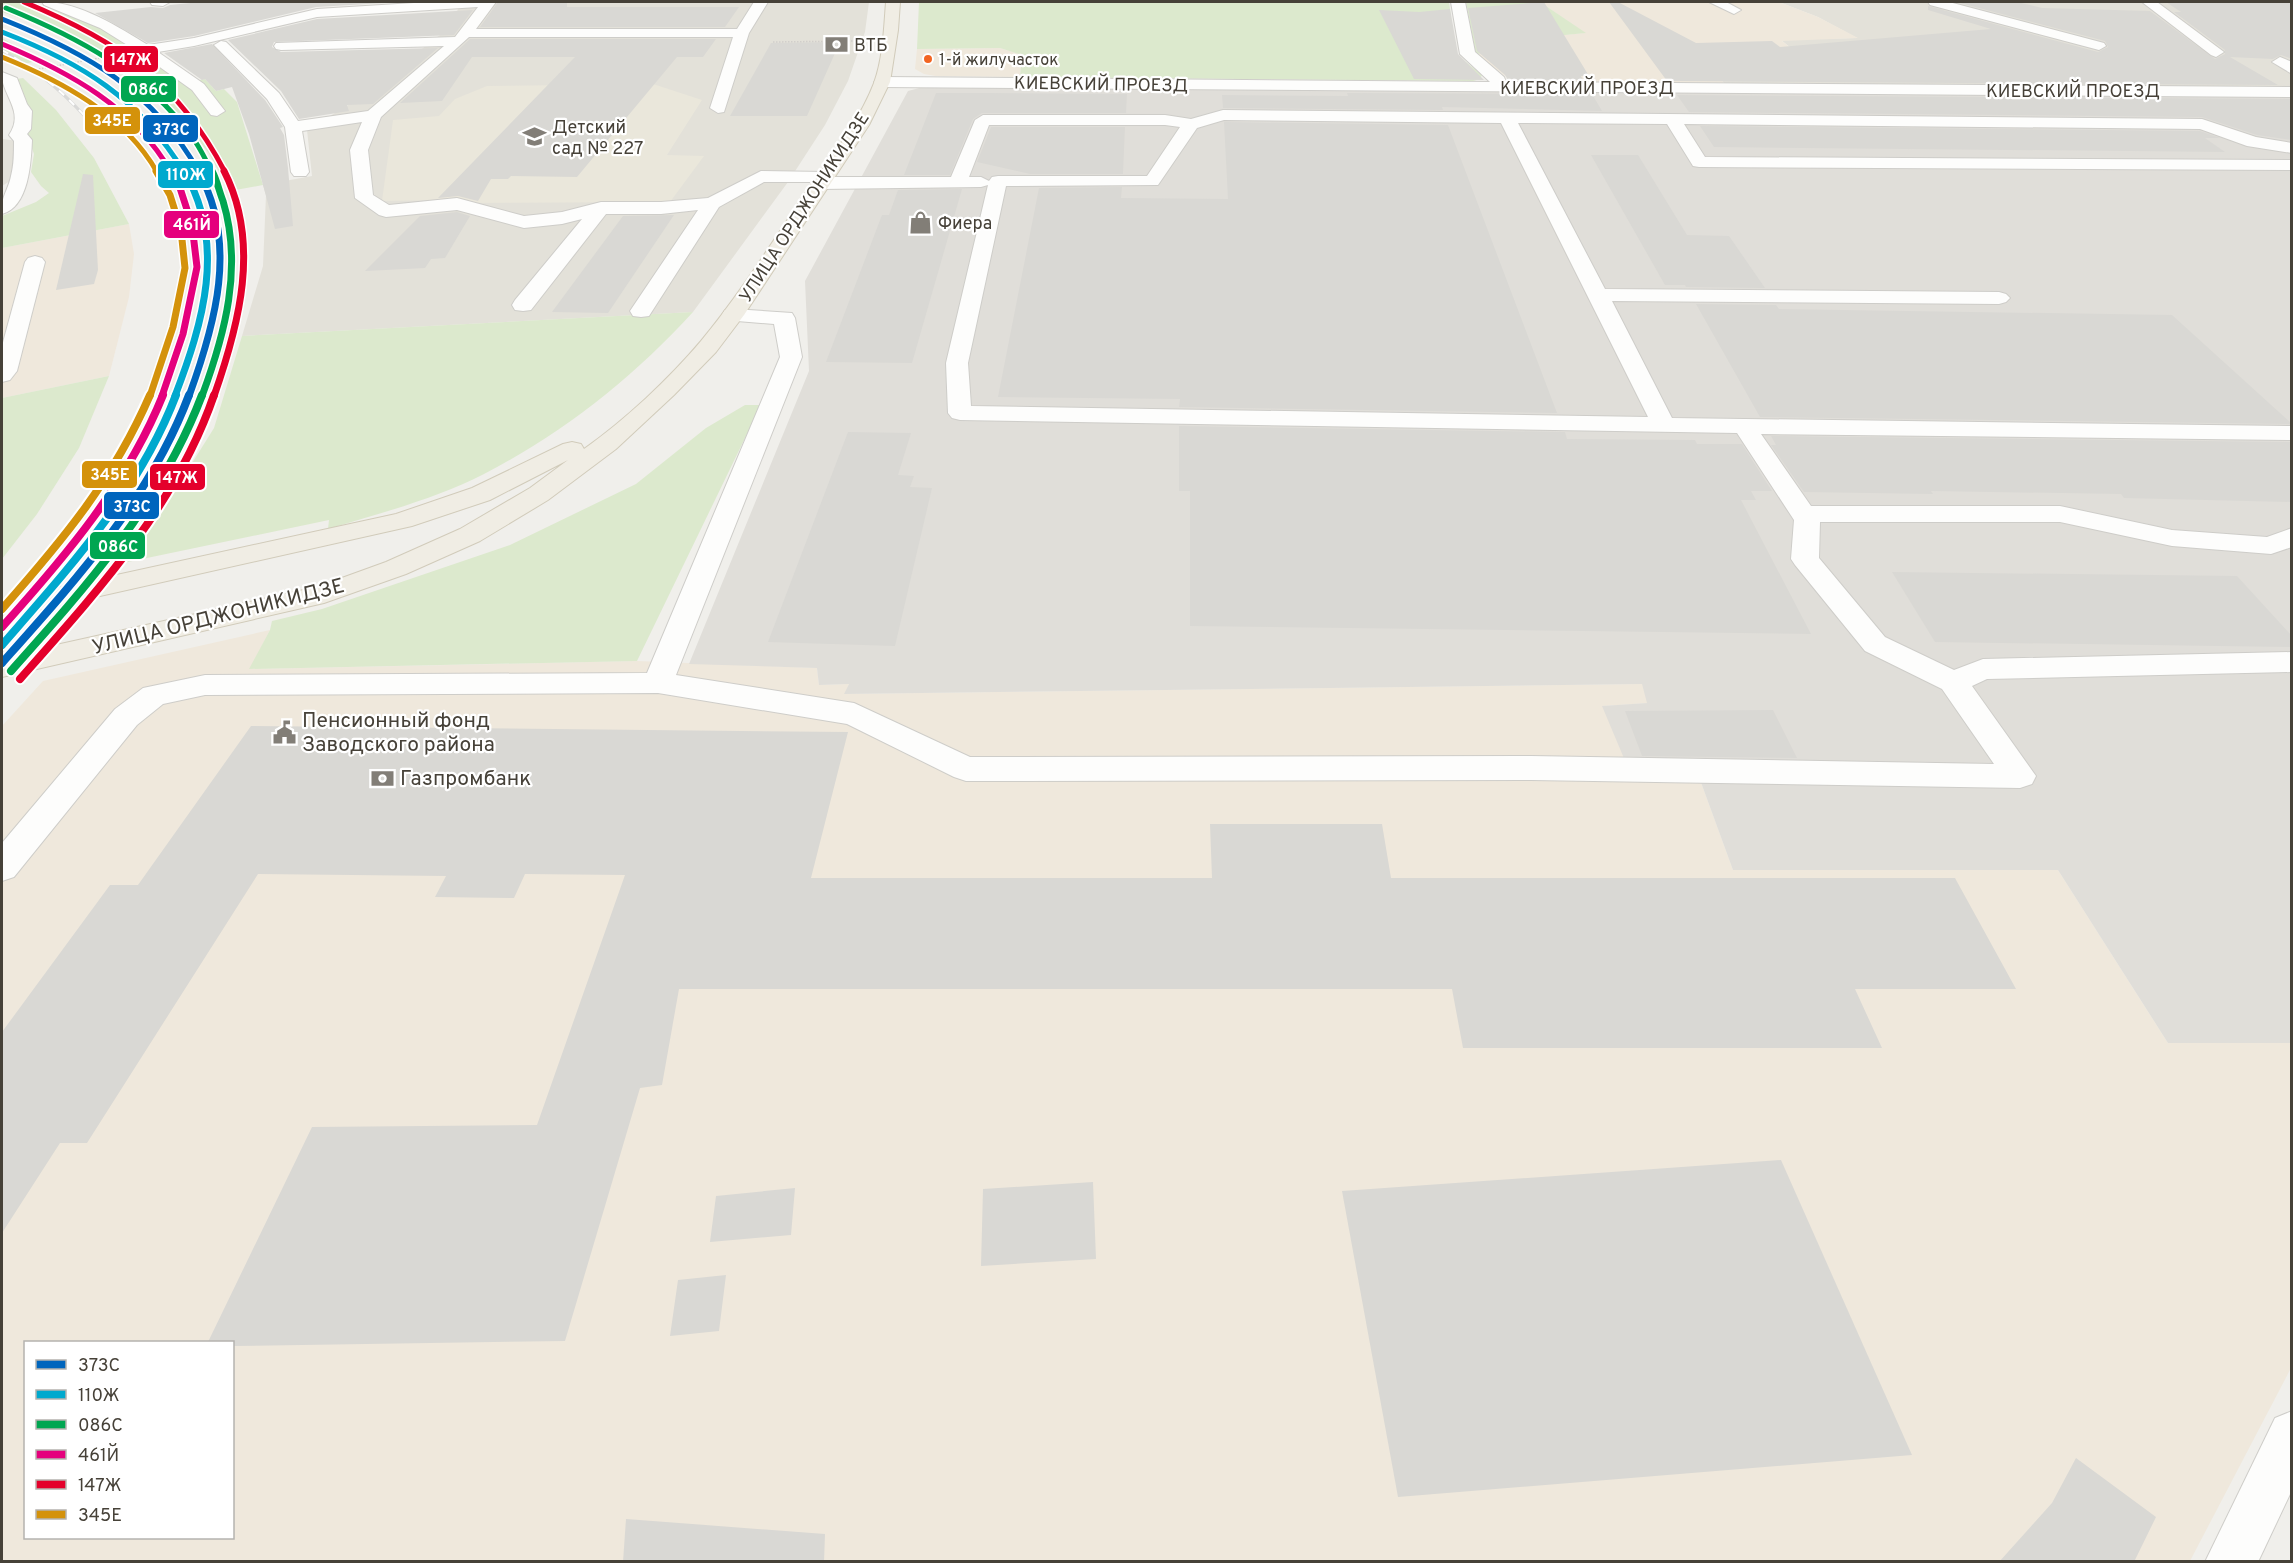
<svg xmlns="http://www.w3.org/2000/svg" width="2293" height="1563" viewBox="0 0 2293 1563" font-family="Overpass,sans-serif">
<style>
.residential{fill:#e3e1d9}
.commercial{fill:#efe8dc;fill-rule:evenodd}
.industrial{fill:#e0ded9}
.education{fill:#eae7db}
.green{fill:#dce9cd}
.building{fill:#d9d8d4}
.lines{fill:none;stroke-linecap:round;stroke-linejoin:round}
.minor-casing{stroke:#cecdc9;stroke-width:2}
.major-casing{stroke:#d1cbba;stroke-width:2}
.path{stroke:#d1cecb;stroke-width:1.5;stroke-dasharray:1.5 1.5;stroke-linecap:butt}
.minor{fill:#fdfdfc;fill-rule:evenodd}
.major{fill:#f0ede4;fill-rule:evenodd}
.rail-casing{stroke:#d9d9d8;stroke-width:3}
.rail{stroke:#fff;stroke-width:2;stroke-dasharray:7;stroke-linecap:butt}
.rail-1-far2-casing{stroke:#fff;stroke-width:8}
.rail-1-far1-casing{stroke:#fff;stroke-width:10}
.rail-1-casing{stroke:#fff;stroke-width:12}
.rail-2-far2-casing{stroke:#fff;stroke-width:8}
.rail-2-far1-casing{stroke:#fff;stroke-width:10}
.rail-2-casing{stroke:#fff;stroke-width:12}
.rail-3-far2-casing{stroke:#fff;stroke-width:8}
.rail-3-far1-casing{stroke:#fff;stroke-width:10}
.rail-3-casing{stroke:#fff;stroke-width:12}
.rail-4-far2-casing{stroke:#fff;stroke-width:8}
.rail-4-far1-casing{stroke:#fff;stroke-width:10}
.rail-4-casing{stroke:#fff;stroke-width:12}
.rail-5-far2-casing{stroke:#fff;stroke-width:8}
.rail-5-far1-casing{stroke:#fff;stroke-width:10}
.rail-5-casing{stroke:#fff;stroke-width:12}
.rail-6-far2-casing{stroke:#fff;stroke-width:8}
.rail-6-far1-casing{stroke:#fff;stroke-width:10}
.rail-6-casing{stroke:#fff;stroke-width:12}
.rail-1-far2{stroke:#0065bd;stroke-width:5}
.rail-1-far1{stroke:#0065bd;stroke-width:7}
.rail-1{stroke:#0065bd;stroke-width:8}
.rail-2-far2{stroke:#00a9ce;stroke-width:5}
.rail-2-far1{stroke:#00a9ce;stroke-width:7}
.rail-2{stroke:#00a9ce;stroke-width:8}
.rail-3-far2{stroke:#00a651;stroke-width:5}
.rail-3-far1{stroke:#00a651;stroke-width:7}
.rail-3{stroke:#00a651;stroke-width:8}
.rail-4-far2{stroke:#e5007d;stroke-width:5}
.rail-4-far1{stroke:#e5007d;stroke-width:7}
.rail-4{stroke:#e5007d;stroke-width:8}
.rail-5-far2{stroke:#e4002b;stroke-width:5}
.rail-5-far1{stroke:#e4002b;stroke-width:7}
.rail-5{stroke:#e4002b;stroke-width:8}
.rail-6-far2{stroke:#d4920b;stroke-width:5}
.rail-6-far1{stroke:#d4920b;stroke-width:7}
.rail-6{stroke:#d4920b;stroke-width:8}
.bus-dot{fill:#f26522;stroke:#fff;stroke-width:2}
.labels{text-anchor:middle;stroke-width:4.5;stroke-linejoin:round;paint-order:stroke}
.far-bus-label{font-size:16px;fill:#464138;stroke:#fff;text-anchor:start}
.far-poi-label{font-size:18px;fill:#464138;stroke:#fff;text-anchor:start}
.far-street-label{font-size:18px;fill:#464138;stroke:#fff}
.street-label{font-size:21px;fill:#464138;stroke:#fff}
.poi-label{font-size:21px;fill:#464138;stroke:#fff;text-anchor:start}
.line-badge{stroke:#fff;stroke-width:2}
.badge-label{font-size:16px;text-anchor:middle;font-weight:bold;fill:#fff}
</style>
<rect width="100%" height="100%" fill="#f0efeb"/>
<g class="residential">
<path d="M460,2H869L865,32L848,81L825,125L788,182L693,312L242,336L263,266L266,195L263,185L312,176L307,130L353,102L453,25Z"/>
<path d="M1779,2H2229L2291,42V89L1724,83L1692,50L1791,48L1781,40L1857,38L1818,17Z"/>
<path d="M2,139L18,141L15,178L2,186Z"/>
</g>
<g class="commercial">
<path d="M1540,2H1779L1818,17L1858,38L1782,41L1792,49L1692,51L1724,83L1525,81L1509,79L1476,54L1537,47L1532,38L1585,33Z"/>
<path d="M1000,48L1022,55L1020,77L936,76L924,74L915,69L917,49Z"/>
<path d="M129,224L134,254L129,297L109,376L2,398V248Z"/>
<path d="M270,630L250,669L637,661L817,668L819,685L849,684L845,694L1643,684L1648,703L1603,706L1699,777L1733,870H2058L2168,1043H2291V1368L2190,1561H2V726L43,681ZM26,1342H232V1538H26Z"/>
</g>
<path class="industrial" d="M923,87L2291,97V1043H2168L2058,870H1733L1699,777L1631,775L1602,706L1647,703L1642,684L844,694L849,684L819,685L817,668L689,664L809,371L805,281L908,91Z"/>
<path class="education" d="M653,84L702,100L667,155L704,156L670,202L454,203L456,200L382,201L393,120L439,116L455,99L487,86Z"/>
<g class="green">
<path d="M2,2H30L107,29L134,49L155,51L193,81L205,79L216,91L224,89L237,102L263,185L230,191L208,152L145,79L104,53L42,26L2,12Z"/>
<path d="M919,2H1449L1456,54L1482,75L1480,79L1473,81L1020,77L1022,55L1000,48L917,49Z"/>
<path d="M1466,2H1540L1586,33L1533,38L1538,47L1476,54Z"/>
<path d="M2,38L40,60L17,66L2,59Z"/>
<path d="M23,78L56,110L94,158L129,224L2,248V216L36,202L49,193L41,186L31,172L34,154L27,134L16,79Z"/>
<path d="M693,312C633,378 563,433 484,474C438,498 378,514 328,529L329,520L123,563L174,492L214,428L242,336Z"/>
<path d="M109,376L79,448L37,514L2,559V398Z"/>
<path d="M745,405H761L637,661L249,669L270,630L272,621L322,609L510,545L636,484L706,428Z"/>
</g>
<g class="building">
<path d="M201,2H402L316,7L194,36L148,43L95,13L151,7L163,8L170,5Z"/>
<path d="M498,2H567V7H739L725,27H480Z"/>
<path d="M1544,2L1589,76H1581L1583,80H1508L1505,75L1477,51L1468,8Z"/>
<path d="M1609,2H1618L1696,43L1772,41L1780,47L1991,29L1928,10V6L2098,52L2108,47L2105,41L1956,2H2017L2042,8L2150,11L2215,59L2225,54V50L2174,12H2181L2166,2H2292V59L2281,55L2273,59L2230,57L2278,85L1667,81Z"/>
<path d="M1450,9L1458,54L1484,80L1414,79L1379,10L1419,12Z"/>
<path d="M473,10L454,35L274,42L272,47L281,52L438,48L373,104L347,105L349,111L299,119L281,91L228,40L317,19Z"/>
<path d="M470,39H716L703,57H677L577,177L511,176L508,179H491L478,201L458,196L438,198L575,57H472L442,101L400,103Z"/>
<path d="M840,42L807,116H730L771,43Z"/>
<path d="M212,44L265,100L283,127L280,128L284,135L288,168L293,226L275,229L249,134L232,87L216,91L205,79L202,80L164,53Z"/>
<path d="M936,93H988L1127,94L1126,113H982L973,119L950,175H904Z"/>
<path d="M1347,93L1592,94L1602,111L1442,107L1443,110L1223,108L1222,95L1348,96Z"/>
<path d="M1677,95L2292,99V140L2257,135L2202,117L1689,112Z"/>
<path d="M1224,122L1448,125L1557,413L1179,407L1180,399L998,397L1039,188L1122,187L1121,198L1228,199Z"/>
<path d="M1700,126L2200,131L2220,138H2205L2225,152L1714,147Z"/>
<path d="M991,127H1125L1123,174H1030L977,162Z"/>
<path d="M1591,155H1638L1687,235L1729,236L1765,288L1686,287L1685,285H1665Z"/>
<path d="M83,174L93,175L98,270L94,284L56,290Z"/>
<path d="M962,189L912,363L826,362L882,215H889L898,190Z"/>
<path d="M457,212L470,216L445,258L431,259L425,268L365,271L420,216Z"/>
<path d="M674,215L608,313L552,312L623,216Z"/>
<path d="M1696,304L1776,305L1779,309L2172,315L2292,424L1760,417Z"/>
<path d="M1179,426L1565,432L1567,439L1695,440L1697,444H1742L1772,491H1751L1756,500H1741L1811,634L1190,626V491H1179Z"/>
<path d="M848,432L911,433L898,475L914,476L910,487L932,488L895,646L768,642Z"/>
<path d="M1771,436L2292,442V502L2124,498L2121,494L1931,491L1933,494L1804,492L1771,445H1776Z"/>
<path d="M1892,572L2237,576L2292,636V647L1935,642Z"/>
<path d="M1773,710L1797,758L1642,756L1625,711Z"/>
<path d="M251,726L848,732L811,878H1212L1210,824H1382L1391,878H1955L2016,989H1855L1882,1048H1463L1452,989H679L662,1085L640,1088L565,1341L232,1346V1342H208L312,1127L537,1125L625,875L525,874L514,898L435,897L446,876L258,874L87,1143H60L2,1233V1032L110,885H138Z"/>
<path d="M1781,1160L1912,1455L1398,1497L1342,1191Z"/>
<path d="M1093,1182L1096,1259L981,1266L983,1189Z"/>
<path d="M795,1188L791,1235L710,1242L716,1196Z"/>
<path d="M726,1275L719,1331L670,1336L678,1280Z"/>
<path d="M2076,1458L2156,1517L2134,1562H1999L2052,1503Z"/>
<path d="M626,1519L825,1534L824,1562H623Z"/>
</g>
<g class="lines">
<defs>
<g id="minor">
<path d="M42,2C76,0 119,27 148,45L194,38L317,9L430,2H496L476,29H737L754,2H768L749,33L724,112L718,113L710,108L733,37H469L381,117L368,150L373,195L389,205L457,198L524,216L562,212L601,202H661L708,198L761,171L825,172L831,173L834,177H951L975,120L983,115H1165L1191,119L1223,110L2202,119L2256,137L2292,143V153L2247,146L2200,129L1684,124L1705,157L2292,160L2291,170L1699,167L1693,166L1667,124L1518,123L1605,289L1999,292L2006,294L2010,298L2006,302L1999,304L1612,301L1672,418L2292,426V440L1761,434L1811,506H2060L2172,530L2267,537L2292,528V547L2271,554L2172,546L2060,522H1820L1819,558L1885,637L1954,670L1983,659L2292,652V672L1987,679L1972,686L2036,776L2032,784L2020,788L1531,780L966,781L954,777L847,724L658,693L205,695L163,704L137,725L14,877L2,881V843L115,709L143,688L205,675L647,673L780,357L774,324L725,320L722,315L725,310L733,309L792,313L795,318L802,357L676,675L854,703L970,757L1531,756L1994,764L1942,689L1865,651L1795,565L1791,559L1794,520L1737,433L960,420L952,418L948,413L946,363L988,185L981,187L821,189L815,187L812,182H764L719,207L649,316L641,317L633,316L630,311L698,210L661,214H606L531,310L523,311L515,310L512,305L515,300L582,219L562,224L524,228L457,210L386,217L379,215L355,198L350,150L362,122L302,131L309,172L306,176H294L291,172L285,127L267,99L214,45L221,41L226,42L279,93L298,121L368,111L444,46L281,50L276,49L274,46L276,43L455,37L478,7L317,17L194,46L158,52L204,84L225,111L217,116L211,115L192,90L140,53L100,28L44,5ZM1224,120L1501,123L1648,417L971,406L968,363L1006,186L1158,185L1197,128ZM989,125H1165L1180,127L1147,176H998L992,177L989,181L981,177H969Z"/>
<path d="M150,2H170L163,6L152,5Z"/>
<path d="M1451,2H1465L1475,52L1504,77L1506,82L2292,87V97L882,87L874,82L882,77L1490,82L1460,54Z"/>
<path d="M1709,2H1726L1741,10L1734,14Z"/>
<path d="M1928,2H1949L2104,43L2106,46L2099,50L1930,5Z"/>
<path d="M2142,2H2157L2224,52L2216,57L2211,55Z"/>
<path d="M2280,57L2292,62V74L2272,62Z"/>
<path d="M2,72L17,78L27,104L32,111L31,129L27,134L32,140C31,162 29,207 2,214C0,198 8,191 11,176C14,165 14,153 14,141L9,135C26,111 0,94 2,72Z"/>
<path d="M35,256L42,258L45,262L17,371L10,380L2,382V346L25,262L28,258Z"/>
<path d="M2292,1411V1490L2258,1562H2205L2275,1418Z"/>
</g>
<path id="major" d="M886,2H900L898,30L890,82L869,125L744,315L716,352L674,395L616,449L548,500L480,541L406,574L324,603L2,677V657L317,587L386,562L460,529L530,488L568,460L490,500L412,526L2,618V600L396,514L472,488L563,444L572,442L581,444L584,449C625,420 669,379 701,341C739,295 771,244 804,195C829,160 858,124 874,83C883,59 884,28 886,2Z"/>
</defs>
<use href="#minor" class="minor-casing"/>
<use href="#major" class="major-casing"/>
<g class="path">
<path d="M773,42L855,41"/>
<path d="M39,69L100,58"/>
</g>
<use href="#minor" class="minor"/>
<use href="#major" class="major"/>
<defs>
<path id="rail" d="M2,50C44,75 67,95 99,132"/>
</defs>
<use href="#rail" class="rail-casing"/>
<use href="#rail" class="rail"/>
<defs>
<path id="rail-1-far2" d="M2,19C87,53 153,90 199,172"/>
<path id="rail-1-far1" d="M189,396C215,325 239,242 198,171"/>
<path id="rail-1" d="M2,663C75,581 150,499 189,395"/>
<path id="rail-2-far2" d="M2,32C82,63 139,98 184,172"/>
<path id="rail-2-far1" d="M175,396C203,323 227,244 184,171"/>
<path id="rail-2" d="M2,645C69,568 139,492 176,395"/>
<path id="rail-3-far2" d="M6,8C77,37 146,73 192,137C200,147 206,161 212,172"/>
<path id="rail-3-far1" d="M202,396C225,334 243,267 223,201C219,191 217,180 212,171"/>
<path id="rail-3" d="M11,671C87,586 161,503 202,395"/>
<path id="rail-4-far2" d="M2,44C69,72 134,107 171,172"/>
<path id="rail-4-far1" d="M162,396L183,334L197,267L192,225L180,188L170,171"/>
<path id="rail-4" d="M2,627C66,556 127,484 163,395"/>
<path id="rail-5-far2" d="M24,2C118,41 177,80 225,172"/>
<path id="rail-5-far1" d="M214,396C239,325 261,243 224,171"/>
<path id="rail-5" d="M20,679C97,592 176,506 214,395"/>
<path id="rail-6-far2" d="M2,57C61,81 124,114 157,172"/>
<path id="rail-6-far1" d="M150,396L173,327L185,268L181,230L170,195L156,171"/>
<path id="rail-6" d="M2,609C63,540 113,480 150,395"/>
</defs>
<use href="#rail-1-far2" class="rail-1-far2-casing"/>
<use href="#rail-1-far1" class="rail-1-far1-casing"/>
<use href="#rail-1" class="rail-1-casing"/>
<use href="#rail-2-far2" class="rail-2-far2-casing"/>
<use href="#rail-2-far1" class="rail-2-far1-casing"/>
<use href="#rail-2" class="rail-2-casing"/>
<use href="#rail-3-far2" class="rail-3-far2-casing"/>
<use href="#rail-3-far1" class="rail-3-far1-casing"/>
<use href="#rail-3" class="rail-3-casing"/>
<use href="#rail-4-far2" class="rail-4-far2-casing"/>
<use href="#rail-4-far1" class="rail-4-far1-casing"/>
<use href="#rail-4" class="rail-4-casing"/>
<use href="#rail-5-far2" class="rail-5-far2-casing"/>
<use href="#rail-5-far1" class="rail-5-far1-casing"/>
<use href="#rail-5" class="rail-5-casing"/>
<use href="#rail-6-far2" class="rail-6-far2-casing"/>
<use href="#rail-6-far1" class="rail-6-far1-casing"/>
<use href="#rail-6" class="rail-6-casing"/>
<use href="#rail-1-far2" class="rail-1-far2"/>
<use href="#rail-1-far1" class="rail-1-far1"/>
<use href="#rail-1" class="rail-1"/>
<use href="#rail-2-far2" class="rail-2-far2"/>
<use href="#rail-2-far1" class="rail-2-far1"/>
<use href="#rail-2" class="rail-2"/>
<use href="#rail-3-far2" class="rail-3-far2"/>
<use href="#rail-3-far1" class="rail-3-far1"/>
<use href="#rail-3" class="rail-3"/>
<use href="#rail-4-far2" class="rail-4-far2"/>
<use href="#rail-4-far1" class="rail-4-far1"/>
<use href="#rail-4" class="rail-4"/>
<use href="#rail-5-far2" class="rail-5-far2"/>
<use href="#rail-5-far1" class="rail-5-far1"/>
<use href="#rail-5" class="rail-5"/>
<use href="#rail-6-far2" class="rail-6-far2"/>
<use href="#rail-6-far1" class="rail-6-far1"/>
<use href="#rail-6" class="rail-6"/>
</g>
<defs>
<symbol id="bank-bare" viewBox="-9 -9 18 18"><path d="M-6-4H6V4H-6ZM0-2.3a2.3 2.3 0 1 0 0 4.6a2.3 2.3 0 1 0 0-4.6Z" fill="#827e77" stroke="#fff" stroke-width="2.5" paint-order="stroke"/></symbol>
<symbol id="school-bare" viewBox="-9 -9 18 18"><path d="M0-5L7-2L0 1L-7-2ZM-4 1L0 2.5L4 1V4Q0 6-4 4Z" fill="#827e77" stroke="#fff" stroke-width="2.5" paint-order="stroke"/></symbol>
<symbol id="shop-bare" viewBox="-9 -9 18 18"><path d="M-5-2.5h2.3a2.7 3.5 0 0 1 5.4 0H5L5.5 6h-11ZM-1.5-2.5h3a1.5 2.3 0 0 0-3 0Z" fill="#827e77" stroke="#fff" stroke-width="2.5" paint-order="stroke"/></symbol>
<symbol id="civic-bare" viewBox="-9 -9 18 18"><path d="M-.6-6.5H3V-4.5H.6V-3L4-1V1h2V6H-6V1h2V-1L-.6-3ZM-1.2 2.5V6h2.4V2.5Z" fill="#827e77" stroke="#fff" stroke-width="2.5" paint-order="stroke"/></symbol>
</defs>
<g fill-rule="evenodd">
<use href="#bank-bare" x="820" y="28" width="33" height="33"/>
<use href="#school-bare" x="518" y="120" width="33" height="33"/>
<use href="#shop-bare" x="904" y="206" width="33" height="33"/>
<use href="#civic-bare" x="268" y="716" width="33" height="33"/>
<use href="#bank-bare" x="366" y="762" width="33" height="33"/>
</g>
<circle class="bus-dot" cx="928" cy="59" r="5"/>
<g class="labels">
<g class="far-bus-label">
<text x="939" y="65">1-й жилучасток</text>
</g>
<g class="far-poi-label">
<text x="854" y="51">ВТБ</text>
<text x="552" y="133">Детский<tspan x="552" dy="21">сад № 227</tspan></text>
<text x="938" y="229">Фиера</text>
</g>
<g class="far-street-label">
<text transform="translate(1101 84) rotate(1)" y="6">КИЕВСКИЙ ПРОЕЗД</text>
<text x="1587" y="94">КИЕВСКИЙ ПРОЕЗД</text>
<text x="2073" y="97">КИЕВСКИЙ ПРОЕЗД</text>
<text transform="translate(804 207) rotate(-57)" y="6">УЛИЦА ОРДЖОНИКИДЗЕ</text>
</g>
<g class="street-label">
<text transform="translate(218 616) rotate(-14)" y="7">УЛИЦА ОРДЖОНИКИДЗЕ</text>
</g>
<g class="poi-label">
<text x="302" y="727">Пенсионный фонд<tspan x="302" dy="24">Заводского района</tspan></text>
<text x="400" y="785">Газпромбанк</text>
</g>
</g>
<g class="line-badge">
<rect x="103" y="45" width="56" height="28" rx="6" fill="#e4002b"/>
<rect x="120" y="75" width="57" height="28" rx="6" fill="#00a651"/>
<rect x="84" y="106" width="57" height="29" rx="6" fill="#d4920b"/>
<rect x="142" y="114" width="57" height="29" rx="6" fill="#0065bd"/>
<rect x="157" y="160" width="57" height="29" rx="6" fill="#00a9ce"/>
<rect x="163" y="210" width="57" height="29" rx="6" fill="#e5007d"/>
<rect x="81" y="460" width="57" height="29" rx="6" fill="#d4920b"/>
<rect x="149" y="463" width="57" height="28" rx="6" fill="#e4002b"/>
<rect x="103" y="491" width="57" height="29" rx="6" fill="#0065bd"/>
<rect x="89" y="531" width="57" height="29" rx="6" fill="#00a651"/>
</g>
<g class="badge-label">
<text x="131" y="65">147Ж</text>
<text x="148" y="95">086С</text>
<text x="112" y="126">345Е</text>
<text x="171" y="135">373C</text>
<text x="186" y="180">110Ж</text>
<text x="192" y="230">461Й</text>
<text x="110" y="480">345Е</text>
<text x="177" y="483">147Ж</text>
<text x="132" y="512">373C</text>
<text x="118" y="552">086С</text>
</g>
<rect width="2293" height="1563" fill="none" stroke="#464138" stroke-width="6"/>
<rect x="24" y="1341" width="210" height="198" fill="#ffffff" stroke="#b5b3af" stroke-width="1.5"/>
<rect x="36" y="1360" width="30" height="9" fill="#0065bd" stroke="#b5b3af" stroke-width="1.5"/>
<text x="78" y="1371" font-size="18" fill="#464138">373C</text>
<rect x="36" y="1390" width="30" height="9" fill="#00a9ce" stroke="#b5b3af" stroke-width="1.5"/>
<text x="78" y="1401" font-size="18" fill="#464138">110Ж</text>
<rect x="36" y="1420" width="30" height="9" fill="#00a651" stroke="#b5b3af" stroke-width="1.5"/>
<text x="78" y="1431" font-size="18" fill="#464138">086С</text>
<rect x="36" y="1450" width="30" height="9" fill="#e5007d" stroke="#b5b3af" stroke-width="1.5"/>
<text x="78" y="1461" font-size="18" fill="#464138">461Й</text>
<rect x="36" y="1480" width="30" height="9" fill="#e4002b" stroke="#b5b3af" stroke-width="1.5"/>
<text x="78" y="1491" font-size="18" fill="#464138">147Ж</text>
<rect x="36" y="1510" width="30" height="9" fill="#d4920b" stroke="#b5b3af" stroke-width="1.5"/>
<text x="78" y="1521" font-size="18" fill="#464138">345Е</text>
</svg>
